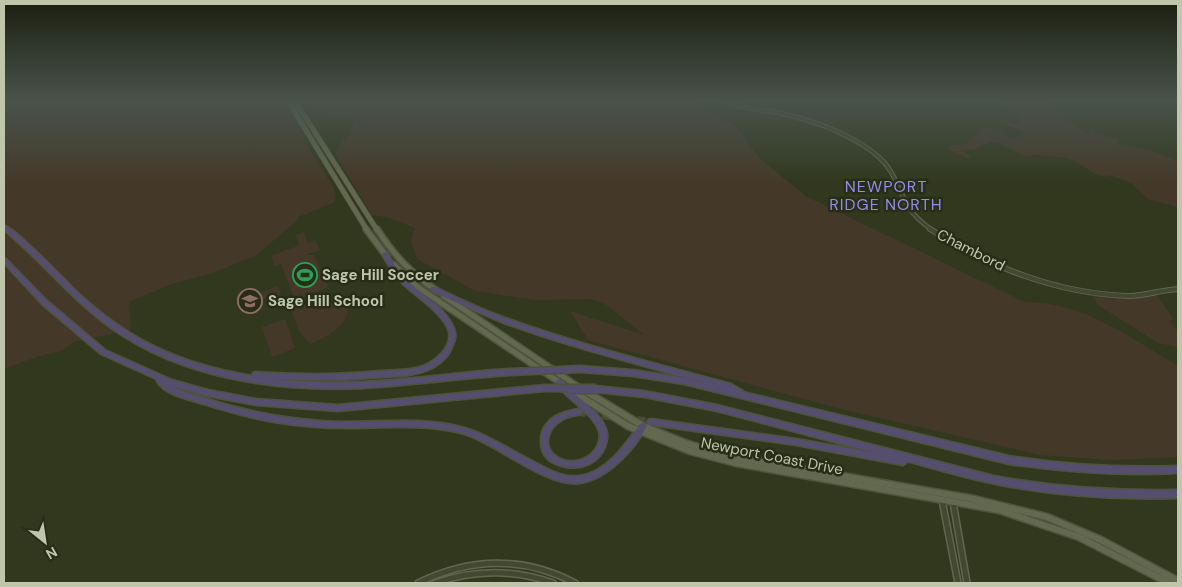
<svg xmlns="http://www.w3.org/2000/svg" width="1182" height="587" viewBox="0 0 1182 587" font-family="'DM Sans',sans-serif">
<style>
.green{fill:#443929}
.lines{fill:none;stroke-linecap:round;stroke-linejoin:round}
.highway-tunnel{stroke:#474d33;stroke-width:8;stroke-dasharray:8 4;stroke-linecap:butt}
.minor-far2-casing{stroke:#61674f;stroke-width:5}
.minor-far1-casing{stroke:#61674f;stroke-width:6}
.minor-casing{stroke:#61674f;stroke-width:8}
.major-far2-casing{stroke:#4f553e;stroke-width:6}
.major-far1-casing{stroke:#4f553e;stroke-width:8}
.major-casing{stroke:#4f553e;stroke-width:9}
.highway-casing{stroke:#4e533c;stroke-width:3}
.minor-far2{stroke:#434831;stroke-width:3}
.minor-far1{stroke:#434831;stroke-width:4}
.minor{stroke:#434831;stroke-width:5}
.major-far2{stroke:#63694f;stroke-width:4.5}
.major-far1{stroke:#63694f;stroke-width:5}
.major{stroke:#63694f;stroke-width:6}
.highway{fill:#564e6f;fill-rule:evenodd}
.highway-bridge-far1-casing{stroke:#4e533c;stroke-width:9;stroke-linecap:butt}
.highway-bridge-casing{stroke:#4e533c;stroke-width:11;stroke-linecap:butt}
.highway-bridge-far1{stroke:#564e6f;stroke-width:6}
.highway-bridge{stroke:#564e6f;stroke-width:8}
.labels{text-anchor:middle;stroke-width:5;stroke-linejoin:round;paint-order:stroke}
.street-label{font-size:15px;fill:#bfc6ab;stroke:#282d17}
.poi-label{font-size:15px;font-weight:bold;fill:#bfc6ab;stroke:#282d17;text-anchor:start}
.neighbourhood-label{font-size:16px;letter-spacing:1px;fill:#948de8;stroke:#282d17}
</style>
<rect width="100%" height="100%" fill="#32381e"/>
<g class="green">
<path d="M4,101H283L294,109L308,147L334,188L335,202L298,217V220L255,256L212,273L169,285L129,302L131,330L73,342L61,351L36,357L4,369Z"/>
<path d="M306,101H688L737,127L760,159L807,197L1025,302C1083,302 1130,337 1178,366V457L1112,460L1041,455L845,410L588,340L570,311L644,335L607,305L592,299L535,300L476,291L417,259L411,241L415,228L387,217L372,215L335,154C341,139 350,138 354,119L314,110Z"/>
<path d="M998,101H1041L1053,107L1086,134L1089,135L1091,131L1119,140L1118,144L1153,151L1178,161V207L1148,199L1131,183L1109,175L1105,177L1097,175L1073,160L1060,157L1035,155L1026,157L998,143L990,142L975,149L961,150L971,157L968,159L948,149L951,145H964L983,128L987,127L1014,139L1025,133L996,120L1020,125V116C1013,109 1005,108 998,101Z"/>
<path d="M304,232L308,243L315,240L320,250L306,255H314L328,285L326,288L295,300L281,264L275,266L271,256L303,244L300,245L295,235Z"/>
<path d="M278,286L284,303L283,305L275,308L279,305L278,301L273,303L270,296L257,301L255,295Z"/>
<path d="M343,293L349,304C348,326 328,337 310,344L299,331L292,312L295,308L330,295Z"/>
<path d="M1092,294L1125,297L1157,295L1173,319L1170,321L1178,333V347L1158,343L1098,305Z"/>
<path d="M285,319L295,348L272,357L262,327Z"/>
</g>
<g class="lines">
<path class="highway-tunnel" d="M578,412L651,422"/>
<defs>
<path id="minor-far2" d="M723,101C741,108 760,110 779,113C813,120 852,134 879,157C896,172 898,192 910,209C915,217 925,225 932,230"/>
<path id="minor-far1" d="M930,229C988,267 1059,294 1129,296C1145,296 1161,290 1178,289"/>
<g id="minor">
<path d="M942,500L958,583"/>
<path d="M953,502L967,583"/>
<path d="M418,583C471,557 523,556 575,583"/>
<path d="M435,583C475,569 513,569 553,583"/>
</g>
<g id="major-far2">
<path d="M288,101L367,230"/>
<path d="M295,101L377,230"/>
</g>
<g id="major-far1">
<path d="M366,229L387,257"/>
<path d="M377,229C395,257 410,272 437,291"/>
<path d="M394,265L419,288L562,384"/>
<path d="M444,296L583,390"/>
</g>
<g id="major">
<path d="M569,389L628,426L690,451L736,463L999,510L1079,537L1169,583"/>
<path d="M582,389L643,426L685,443L727,456L974,499L1047,517L1101,540L1178,581"/>
</g>
<g id="highway">
<path d="M4,225C13,229 21,237 28,244C44,258 59,274 74,289C127,340 180,364 252,376L253,373L255,372C297,375 339,375 381,371C395,370 410,371 423,366C436,361 452,347 449,332C446,316 416,296 404,285C395,276 388,265 382,254L385,252L387,253C394,264 400,274 410,283C424,297 447,309 454,329C457,335 455,341 452,347C448,358 439,365 428,370C414,376 399,376 384,377C346,380 308,381 270,379C301,382 331,383 362,382C406,380 449,374 493,370L511,369L513,370L514,372L513,374L511,375C462,378 413,385 364,388C277,392 182,379 110,327C71,299 41,260 4,230Z"/>
<path d="M4,258L6,259L46,300L105,350L172,380L208,390L256,399L338,405L545,385L547,386L549,388L547,390L545,391L338,411L256,405L208,396L172,386C182,392 193,395 204,398C250,413 296,421 345,422C384,422 423,417 461,427C488,434 511,451 536,463C549,470 564,478 579,476C606,473 626,444 640,424L643,423L646,424L647,426C634,450 608,479 580,483C549,488 500,447 470,436C449,428 425,427 402,427C384,427 365,428 346,428C322,428 298,426 274,422C248,418 223,410 197,402C185,399 160,392 156,379L101,354L42,304L4,263Z"/>
<path d="M431,287H435C459,299 483,310 508,319C581,345 656,364 731,384L743,391V392L1009,456C1065,465 1121,468 1178,466V473C1122,476 1065,472 1009,464L684,384L633,376L580,372L578,371L577,369L578,367L580,366L633,370L684,378L716,386C645,366 573,348 504,323C479,313 455,302 431,291L430,289Z"/>
<path d="M559,379C564,382 568,388 573,392C585,404 603,415 607,433C608,439 606,445 603,451C593,468 573,471 556,464C538,457 536,433 550,420C558,413 568,411 578,409L581,410L582,412L581,414C575,416 567,416 562,420C548,428 541,447 557,457C569,465 587,461 595,450C599,444 601,438 599,431C593,413 566,399 555,382L557,380Z"/>
<path d="M596,386L644,391L717,405L994,476C1055,487 1116,491 1178,490V498C1118,500 1055,496 996,484C966,478 936,469 907,461L906,463L903,465L796,445L651,425L648,424L647,422L648,420L651,419L796,439L876,453L717,411L644,397L596,392L594,391L592,389L594,387Z"/>
</g>
</defs>
<use href="#minor-far2" class="minor-far2-casing"/>
<use href="#minor-far1" class="minor-far1-casing"/>
<use href="#minor" class="minor-casing"/>
<use href="#major-far2" class="major-far2-casing"/>
<use href="#major-far1" class="major-far1-casing"/>
<use href="#major" class="major-casing"/>
<use href="#highway" class="highway-casing"/>
<use href="#minor-far2" class="minor-far2"/>
<use href="#minor-far1" class="minor-far1"/>
<use href="#minor" class="minor"/>
<use href="#major-far2" class="major-far2"/>
<use href="#major-far1" class="major-far1"/>
<use href="#major" class="major"/>
<use href="#highway" class="highway"/>
<defs>
<g id="highway-bridge-far1">
<path d="M511,372L580,369"/>
<path d="M545,388L596,389"/>
</g>
<path id="highway-bridge" d="M571,389H596"/>
</defs>
<use href="#highway-bridge-far1" class="highway-bridge-far1-casing"/>
<use href="#highway-bridge" class="highway-bridge-casing"/>
<use href="#highway-bridge-far1" class="highway-bridge-far1"/>
<use href="#highway-bridge" class="highway-bridge"/>
</g>
<linearGradient id="sky" x2="0" y2="1"><stop stop-color="#1c1f10"/><stop offset="0.55" stop-color="#49534c"/><stop offset="1" stop-color="#49534c" stop-opacity="0"/></linearGradient>
<rect width="1182" height="183" fill="url(#sky)"/>
<defs>
<symbol id="stadium-ring" viewBox="-11 -11 22 22"><circle r="9.5" fill="#282d17" stroke="#2e9e5b" stroke-width="1.5"/><path d="M0-5a6.5 5 0 1 0 0 10a6.5 5 0 1 0 0-10ZM-3.5-1.8h7v3.6h-7Z" fill="#2e9e5b"/></symbol>
<symbol id="school-ring" viewBox="-11 -11 22 22"><circle r="9.5" fill="#282d17" stroke="#8d6e63" stroke-width="1.5"/><path d="M0-5L7-2L0 1L-7-2ZM-4 1L0 2.5L4 1V4Q0 6-4 4Z" fill="#8d6e63"/></symbol>
</defs>
<g fill-rule="evenodd">
<use href="#stadium-ring" x="291" y="261" width="28" height="28"/>
<use href="#school-ring" x="236" y="287" width="28" height="28"/>
</g>
<g class="labels">
<g class="street-label">
<text transform="translate(971 250) rotate(27)" y="5">Chambord</text>
<text transform="translate(772 456) rotate(11)" y="5">Newport Coast Drive</text>
</g>
<g class="poi-label">
<text x="322" y="280">Sage Hill Soccer</text>
<text x="268" y="306">Sage Hill School</text>
</g>
<g class="neighbourhood-label">
<text x="886" y="192">NEWPORT<tspan x="886" dy="18">RIDGE NORTH</tspan></text>
</g>
</g>
<rect width="1182" height="587" fill="none" stroke="#bfc6ab" stroke-width="10"/>
<g transform="translate(45 542) rotate(150)" stroke="#282d17" stroke-width="4" paint-order="stroke">
<path d="M0-4L9 19L0 12L-9 19Z" fill="#bfc6ab"/>
<text y="-8" font-size="14" font-weight="bold" text-anchor="middle" fill="#bfc6ab">N</text>
</g>
</svg>
